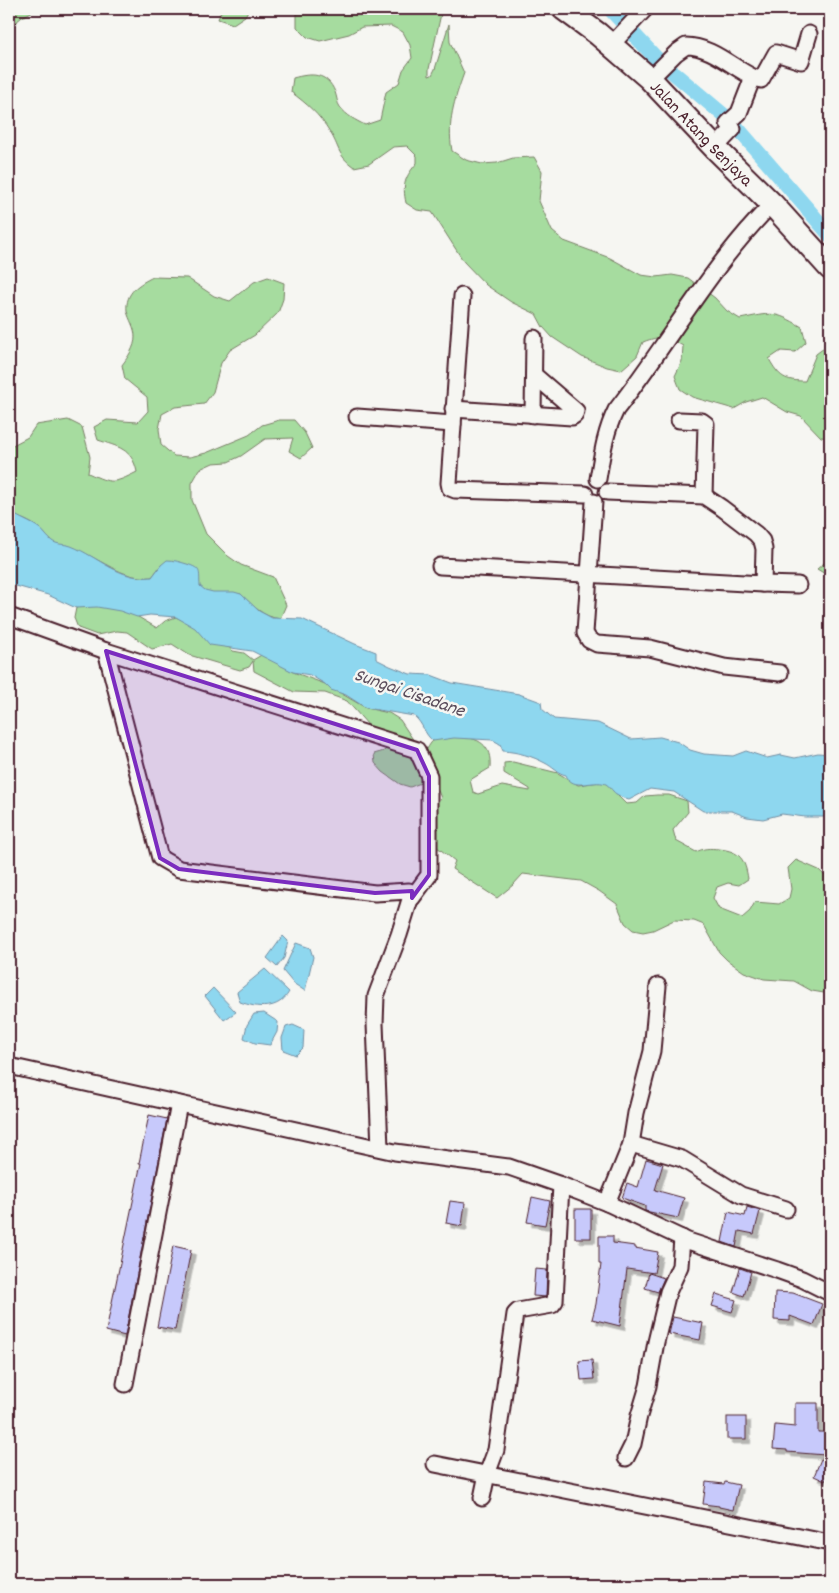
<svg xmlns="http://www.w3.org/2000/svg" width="839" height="1593" viewBox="0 0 839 1593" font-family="Dekko,sans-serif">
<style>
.green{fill:#a6dc9f;stroke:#787e65}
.water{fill:#8ed7ef;stroke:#738da1}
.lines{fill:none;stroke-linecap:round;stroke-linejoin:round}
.canal{stroke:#8ed7ef;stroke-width:15}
.building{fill:#c7c9fb;stroke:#4a1f2b;filter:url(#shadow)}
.street-casing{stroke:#4a1f2b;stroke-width:19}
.secondary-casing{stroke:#4a1f2b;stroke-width:26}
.street{stroke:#f6f6f2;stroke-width:15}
.secondary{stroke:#f6f6f2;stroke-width:22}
.marked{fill:#7b2cbf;fill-opacity:0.2;stroke:#7b2cbf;stroke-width:4;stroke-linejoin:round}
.labels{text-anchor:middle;stroke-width:5;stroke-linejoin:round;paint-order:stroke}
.street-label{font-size:18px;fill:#4a1f2b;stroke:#f6f6f2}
.water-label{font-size:19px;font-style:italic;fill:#5b4d5c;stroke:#f6f6f2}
</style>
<defs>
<filter id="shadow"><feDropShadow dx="4.5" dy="4.5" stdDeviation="0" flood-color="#0004"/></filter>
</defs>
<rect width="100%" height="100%" fill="#f6f6f2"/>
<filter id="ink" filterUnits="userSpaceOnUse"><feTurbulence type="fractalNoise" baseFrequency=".02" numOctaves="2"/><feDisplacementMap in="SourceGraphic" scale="10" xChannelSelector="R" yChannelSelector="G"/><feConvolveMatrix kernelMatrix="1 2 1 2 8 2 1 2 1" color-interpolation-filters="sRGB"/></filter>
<g filter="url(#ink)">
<g class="green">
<path d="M9,9H37L22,17L9,28Z"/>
<path d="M222,9H249L245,16L233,24L218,19Z"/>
<path d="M290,9H442L429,69V76L432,75L435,69L449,24L450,42L464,73C454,101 447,122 452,151L466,160L482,164L497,163L513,158L534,157L542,171L539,201L552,231L564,241L610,258L641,275L656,277L672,275L688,278L715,298L727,311L740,319C770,313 774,310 802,327L806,342L795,352L781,351L769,359C779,377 785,381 805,381L816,354L828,345L830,348V438L821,437L801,416L787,412L762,397L746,402L734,409L692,397L680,389L675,376L682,361L683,346C667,337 661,335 643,342L637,356L621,370L607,367L582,357L552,337L543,327L536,314L511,302L486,285L464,262L432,212L417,210L406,203C402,184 405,177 417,163V156L407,146L393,147L369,164L354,167C337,155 340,148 330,132C320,115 306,103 291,92L293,78C311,73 327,72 335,92C337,97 337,103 340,107C347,116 355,120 365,125L380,120L386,92L399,83L403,70L412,58L410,45L403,32L391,26L362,27L349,34L320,41L307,37L297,27V13Z"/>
<path d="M153,277L187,278L214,296L230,301L254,282L268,277L284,283L283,299L278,313L255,335L230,350L221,363L213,392L204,404L175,407L162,414L159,429L161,445L174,456L190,457L206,453L249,435L262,425L279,420H294L305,433L312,448L301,458L289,451L293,438L265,439L241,456L228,462L213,463L200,469L192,483V500L206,534L228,556L241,565L273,577L286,605L280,619C263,617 252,605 241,594L204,595L161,565L152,577C126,580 106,563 84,553C74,549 63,548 54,543C48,539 45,533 40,529C35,524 16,515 9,515V447L28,437L36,425L68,420L82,427L90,457L88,473C112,484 113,484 137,472C132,448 118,447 98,440L94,427L107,420L138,422L148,411L147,397L125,379L122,365C128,357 135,347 135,337C135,327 129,320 127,311C125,292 139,284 153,277Z"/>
<path d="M830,558V577L817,569Z"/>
<path d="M85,602L128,611L157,628L165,621L176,617L216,636L233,651L244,653L253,660L263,654L293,672L325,684L366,708L389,713L400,720L416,744L427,749C429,746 431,742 434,740C441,736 449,737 457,737C479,737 492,745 490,768L470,780L473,792L478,794L502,786L530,791V789L504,773V763L513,762L558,773L578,785L600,782L612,785L618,796L626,804L637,803L645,796L657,795H669L687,801L688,812L673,830L676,841L696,852C704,848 709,848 719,849C740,851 745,859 748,879L739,885L728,883L717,887L713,898L719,909L742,918L750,911L755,902L779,904L789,898L791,889L788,868L796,860L819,870L830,881V948L824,953L830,965V994L812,991L794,981L764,979L744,972L727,960L719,952L704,925L694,921L674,920L653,930L643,932L633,930L625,923L617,904L599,891L581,881L523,874L513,885L497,898L452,869L455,861L432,843L426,815L441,798L437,788L429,780L410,787L400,784L383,772L375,763L374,754L384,751L392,743L368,725L347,701L325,693L294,692L254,671L253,661L249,667L240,670L189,655L172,644L152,649L127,632L117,631L97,635L78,628L74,618L76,608Z"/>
</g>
<g class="water">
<path d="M9,511C18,518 31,522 39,528C45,532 49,541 56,543C61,545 66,544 71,546C99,557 120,581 152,577L161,565L167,560C175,560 180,562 187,564C202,569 199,571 200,586L205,590L213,592H234L241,594L259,611L272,618L302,619L355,644L376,652V659L390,666L410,674L431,675L452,683L519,694L541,702L542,709L554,719L598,723L631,739L660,737L678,742L690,750L704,754L733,756L746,751L767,758L781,755L795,758L818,753L830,754V817H805L782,814L763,819L747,817L732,811H703L674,792L650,789L629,800C625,799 621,797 618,795C613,793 610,786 606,784C592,779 573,792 566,775C557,773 553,767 545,763C532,756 518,752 503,751L500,744L493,740L454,738L433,741C424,734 423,723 414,716L366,708L346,695L331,690L325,684L310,675L293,672L252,651L210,645L195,628L176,617L150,615L137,617L120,611L97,607L76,608L48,595L9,584Z"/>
<path d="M283,936L288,941L284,958L277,967L267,958Z"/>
<path d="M296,943L310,948L313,957L305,991L293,983L283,971Z"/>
<path d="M265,969L289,992C278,1011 257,1008 240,1002L237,992Z"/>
<path d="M213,988L236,1012L224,1020L205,996Z"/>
<path d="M264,1013L278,1022L277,1032L270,1045L255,1043L244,1038L247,1025L254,1014Z"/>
<path d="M293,1025L304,1030L303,1048L296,1055L283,1050L282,1038L286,1027Z"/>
</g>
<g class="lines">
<path class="canal" d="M610,9L657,59L733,123L830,235"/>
</g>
<g class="building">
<path d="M149,1115L167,1119L125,1336L106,1331L141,1163H139Z"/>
<path d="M646,1159L663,1164L655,1190L684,1198L678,1218L645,1211V1206L622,1198L627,1183L638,1187Z"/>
<path d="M532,1197L550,1201L545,1225L527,1222Z"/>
<path d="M450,1201L465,1203L462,1226L446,1223Z"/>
<path d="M747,1207L760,1211L754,1234L739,1231L736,1247L722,1242L728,1212L745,1216Z"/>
<rect x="575" y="1209" width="16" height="29"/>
<path d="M599,1236H613V1243L635,1246V1248L658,1252L654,1273L627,1269L620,1326L592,1319L596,1304L601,1264H599Z"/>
<path d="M173,1246L191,1250L175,1330L157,1327Z"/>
<path d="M740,1268L751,1272L744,1296L733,1292Z"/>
<path d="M535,1269L547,1270L546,1297L533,1296Z"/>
<path d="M649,1273L664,1278L658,1292L645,1288Z"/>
<path d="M775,1292L793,1293L822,1304L814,1325L790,1316V1321L774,1320Z"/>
<path d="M716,1294L736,1300L732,1312L712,1306Z"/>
<path d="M673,1317L703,1323L700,1340L669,1334Z"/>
<path d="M592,1360L594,1379L581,1380L579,1361Z"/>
<path d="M795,1403H818V1432H826L825,1455L787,1452V1450L773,1449L775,1425L795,1427Z"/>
<rect x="727" y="1417" width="19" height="22"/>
<path d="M821,1459L830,1463V1470L825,1481L814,1476Z"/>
<path d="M706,1482L724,1484L725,1482L739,1485L733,1510L719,1507V1506L703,1504Z"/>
</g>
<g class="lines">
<defs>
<g id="street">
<path d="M611,45L645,9"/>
<path d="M650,79L676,53L686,46C711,46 732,67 753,77"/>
<path d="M715,148L733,129L728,123L739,113L753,77L761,80L776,53L801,61L809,34"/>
<path d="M462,296L449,483L450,488L455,490L585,494"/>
<path d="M453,409L572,417L575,415L576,411L534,375"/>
<path d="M533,415L534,338"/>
<path d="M357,417L453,424"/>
<path d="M679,420L702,421L706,424L704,496"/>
<path d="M598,479C602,455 605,432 616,410C669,342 711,265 772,204"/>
<path d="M594,502L585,633L589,640L597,644L650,648L724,667L780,673"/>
<path d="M440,566L763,584L764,549L762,541L756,534L722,508L704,496L607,492"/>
<path d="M763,584L798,585"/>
<path d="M9,616L106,651L160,858L179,869L375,893L409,891L412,893L399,935L376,996L375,1024L380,1148"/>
<path d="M106,651L417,750L429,776V875L412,898"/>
<path d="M9,1066L395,1152L509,1167L561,1185L607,1203L688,1241L777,1270L802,1279L830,1293"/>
<path d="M631,1144L682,1159L741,1195L786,1209"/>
<path d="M607,1203L631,1144L636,1113L652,1051L658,986"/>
<path d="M125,1384L179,1104"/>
<path d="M626,1458L633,1444L639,1416L648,1386L656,1342L668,1292L680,1266L682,1238"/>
<path d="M435,1464L830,1543"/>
<path d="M482,1498L487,1474L496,1450L515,1314L518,1311L552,1305L555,1301L561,1185"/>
</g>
<g id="secondary">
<path id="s1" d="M564,9L598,34L650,79L715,148L772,204L830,268"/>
</g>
</defs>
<use href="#street" class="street-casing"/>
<use href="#secondary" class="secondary-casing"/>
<use href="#street" class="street"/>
<use href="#secondary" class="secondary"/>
</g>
</g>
<path class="marked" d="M106,651L417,750L429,776V875L412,898V891L375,893L179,869L160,858Z"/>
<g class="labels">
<g class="street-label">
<text dy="6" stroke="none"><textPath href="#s1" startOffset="186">Jalan Atang Senjaya</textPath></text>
</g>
<g class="water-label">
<text transform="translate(410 691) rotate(19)" y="7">Sungai Cisadane</text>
</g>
</g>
<rect width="839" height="1593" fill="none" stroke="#f6f6f2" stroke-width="30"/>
<rect x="15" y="15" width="809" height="1563" fill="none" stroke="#4a1f2b" stroke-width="2" filter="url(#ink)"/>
</svg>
